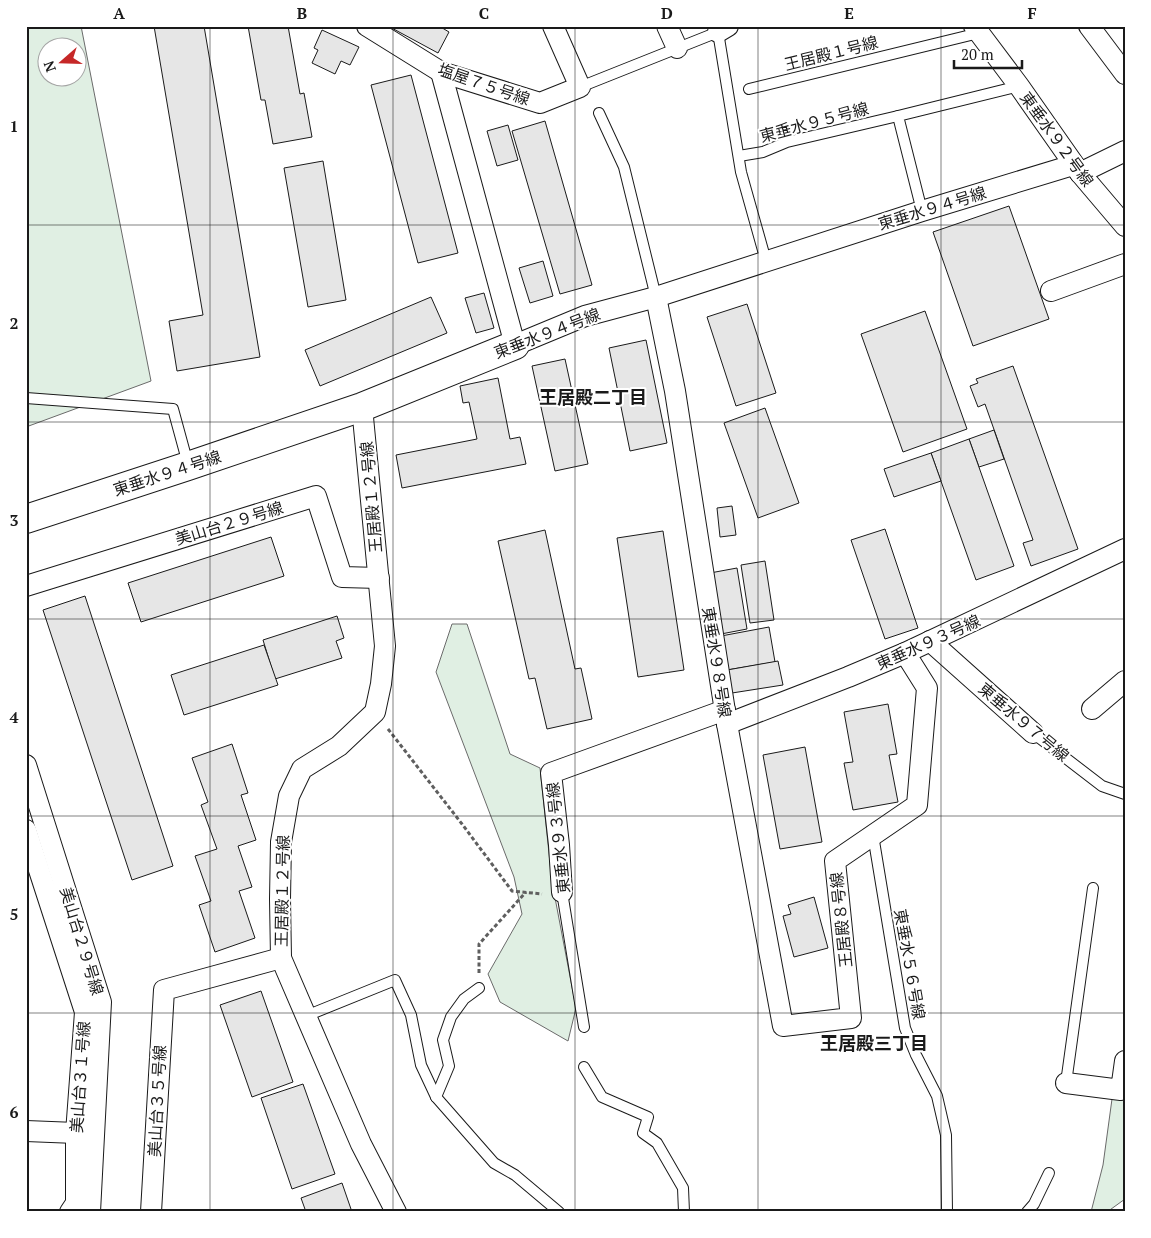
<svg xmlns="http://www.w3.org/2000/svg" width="1151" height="1238" viewBox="0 0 1151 1238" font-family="'PT Serif','Noto Sans JP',serif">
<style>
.green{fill:#e0efe3;stroke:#6a6a6a;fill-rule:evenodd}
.building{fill:#e6e6e6;stroke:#1a1a1a}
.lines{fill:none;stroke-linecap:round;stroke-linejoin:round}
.lane-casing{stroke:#1a1a1a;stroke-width:12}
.street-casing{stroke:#1a1a1a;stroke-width:22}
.secondary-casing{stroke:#1a1a1a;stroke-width:30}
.path{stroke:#5f5f5f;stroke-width:3;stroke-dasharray:4 2.5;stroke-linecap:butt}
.lane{stroke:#fff;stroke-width:10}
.street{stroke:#fff;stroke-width:20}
.secondary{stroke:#fff;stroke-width:28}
.grid{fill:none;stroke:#1a1a1a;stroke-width:1;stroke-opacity:0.55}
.labels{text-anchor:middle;stroke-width:4;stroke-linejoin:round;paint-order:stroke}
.street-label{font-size:16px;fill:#1a1a1a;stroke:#fff}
.neighbourhood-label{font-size:18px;font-weight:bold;fill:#1a1a1a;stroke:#fff}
.neatline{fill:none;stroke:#1a1a1a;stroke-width:2}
.grid-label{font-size:16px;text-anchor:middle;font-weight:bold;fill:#1a1a1a}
</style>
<rect width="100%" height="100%" fill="#fff"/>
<g class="green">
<path d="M26,26H81L151,381L26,427ZM48,48H78V78H48Z"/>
<path d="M452,624H467L510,754L540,768L552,882L576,1008L568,1041L500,1002L488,974L522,914L514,877L436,672Z"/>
<path d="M1112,1099L1125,1100V1199L1107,1212H1091L1103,1165Z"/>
</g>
<g class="building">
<path d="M154,26H204L260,357L177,371L169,321L203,315Z"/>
<path d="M248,26H288L300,94L304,93L312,137L273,144L265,100H261Z"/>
<path d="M388,26H439L449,32L438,53Z"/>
<path d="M322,30L359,47L350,65L341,61L335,74L312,63L318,50L314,48Z"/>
<path d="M411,75L458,253L418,263L371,85Z"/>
<path d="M545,121L592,285L560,294L512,131Z"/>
<path d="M508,125L518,160L497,166L487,131Z"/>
<path d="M323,161L346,300L308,307L284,168Z"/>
<path d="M1009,206L1049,319L973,346L933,232Z"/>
<path d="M543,261L553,296L530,303L519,268Z"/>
<path d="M484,293L494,328L476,333L465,298Z"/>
<path d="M431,297L447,333L320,386L305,350Z"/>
<path d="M747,304L776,393L736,406L707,317Z"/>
<path d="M925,311L967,429L903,452L861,334Z"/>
<path d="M646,340L667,443L630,451L609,348Z"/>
<path d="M565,359L588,464L555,471L532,366Z"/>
<path d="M1013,366L1078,549L1031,566L1023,543L1033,540L985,404L978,407L970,386L978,383L976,379Z"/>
<path d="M498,378L510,439L520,437L526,464L402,488L396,455L477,439L469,402L463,403L460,386Z"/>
<path d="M765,408L799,503L758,518L724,423Z"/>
<path d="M994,430L1004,459L979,467L969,439Z"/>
<path d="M969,439L1014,566L976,580L931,453Z"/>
<path d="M931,453L941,481L894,497L884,469Z"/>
<path d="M732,506L736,535L720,537L717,508Z"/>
<path d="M885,529L918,628L885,639L851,540Z"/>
<path d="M545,530L575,669L581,668L592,719L547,729L535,678L529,679L498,541Z"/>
<path d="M663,531L684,670L638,677L617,538Z"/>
<path d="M271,537L284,576L141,622L128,583Z"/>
<path d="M765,561L774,620L750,623L741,565Z"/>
<path d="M737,568L747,629L721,634L710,573Z"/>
<path d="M85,596L173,866L132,880L43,610Z"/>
<path d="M337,616L344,638L336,641L342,658L275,679L263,640Z"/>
<path d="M769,627L775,662L727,670L721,636Z"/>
<path d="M264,645L278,685L184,715L171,675Z"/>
<path d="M778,661L783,685L732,693L727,670Z"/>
<path d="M888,704L897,754L889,755L898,802L853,810L844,763L853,762L844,712Z"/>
<path d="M232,744L248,793L241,795L256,840L238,846L252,887L239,891L255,938L215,952L199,905L211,901L195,856L217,849L201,805L208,802L192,758Z"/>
<path d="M805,747L822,842L780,849L763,755Z"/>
<path d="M814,897L828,948L794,957L783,916L791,914L788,905Z"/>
<path d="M261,991L293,1082L252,1097L220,1005Z"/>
<path d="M303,1084L335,1174L292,1189L261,1098Z"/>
<path d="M342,1183L352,1212H306L301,1198Z"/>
</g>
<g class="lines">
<defs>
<g id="lane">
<path d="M580,87L718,32L741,172L766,261"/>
<path d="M749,89L979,33"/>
<path d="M599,113L624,167L656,297"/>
<path d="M739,156L763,152L787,142L898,116"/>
<path d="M922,211L898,116L1019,86"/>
<path d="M26,398L173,409L188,464"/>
<path d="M1033,733L1102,786L1125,794"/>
<path d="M873,835L905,1028L916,1055L937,1096L946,1135L947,1212"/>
<path d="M562,892L584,1027"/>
<path d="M306,1016L395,980L411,1015L421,1065L436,1097L494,1163L515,1175L559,1212"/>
<path d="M584,1067L602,1097L648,1117L643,1133L657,1143L683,1188L684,1212"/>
<path d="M1066,1083L1093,888"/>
<path d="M436,1097L449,1066L443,1040L451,1017L464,999L479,988"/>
<path d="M1027,1212L1034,1204L1049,1173"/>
</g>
<g id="street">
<path d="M367,26L441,72L540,103L580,87L553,26"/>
<path d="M667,26L677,48"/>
<path d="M974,26L1019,86L1080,173L1125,226"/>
<path d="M1089,26L1125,74"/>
<path d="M718,32L728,26"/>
<path d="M441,72L515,345L585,316L656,297L922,211L1073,165"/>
<path d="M1080,173L1125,151"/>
<path d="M1051,291L1125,264"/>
<path d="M656,297L675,391L727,724L783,1026L851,1018L835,861L917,805L927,688L905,653"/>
<path d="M362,407L385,646L381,684L375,712L339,746L302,769L289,796L281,842L280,899L281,958L361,1144L396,1212"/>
<path d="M26,586L316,496L342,577L379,578"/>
<path d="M930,641L1033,733"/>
<path d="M1092,709L1125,681"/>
<path d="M727,724L848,677L905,653L1125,549"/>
<path d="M26,765L101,1002L90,1212"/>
<path d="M26,830L85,1012L76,1133V1203L70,1212"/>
<path d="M562,892L559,845L551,773L725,710"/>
<path d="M1066,1083L1121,1090L1125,1061"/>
<path d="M26,1131L76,1133"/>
<path d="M151,1212L164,990L281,958"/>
</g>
<path id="secondary" d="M26,519L188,466L362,407L515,345"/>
</defs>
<use href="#lane" class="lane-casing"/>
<use href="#street" class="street-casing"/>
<use href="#secondary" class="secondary-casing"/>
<g class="path">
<path d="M388,729L462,824L512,891L542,894"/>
<path d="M479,973V944L526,892"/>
</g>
<use href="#lane" class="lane"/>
<use href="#street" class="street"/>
<use href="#secondary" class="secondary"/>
</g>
<path class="grid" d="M210,26V1212M393,26V1212M575,26V1212M758,26V1212M941,26V1212M26,225H1125M26,422H1125M26,619H1125M26,816H1125M26,1013H1125"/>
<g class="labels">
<g class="street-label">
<text transform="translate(831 53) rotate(-14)" y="6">王居殿１号線</text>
<text transform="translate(484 84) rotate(19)" y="6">塩屋７５号線</text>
<text transform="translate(814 122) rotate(-15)" y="6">東垂水９５号線</text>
<text transform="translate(1057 139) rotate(54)" y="6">東垂水９２号線</text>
<text transform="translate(932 208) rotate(-17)" y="6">東垂水９４号線</text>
<text transform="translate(547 333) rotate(-21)" y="6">東垂水９４号線</text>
<text transform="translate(167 473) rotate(-18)" y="6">東垂水９４号線</text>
<text transform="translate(371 497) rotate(-95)" y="6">王居殿１２号線</text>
<text transform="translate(229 523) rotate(-17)" y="6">美山台２９号線</text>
<text transform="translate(928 642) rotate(-24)" y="6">東垂水９３号線</text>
<text transform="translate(717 662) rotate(81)" y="6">東垂水９８号線</text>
<text transform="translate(1024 722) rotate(40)" y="6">東垂水９７号線</text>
<text transform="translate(558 838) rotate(-96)" y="6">東垂水９３号線</text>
<text transform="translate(282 891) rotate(-89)" y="6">王居殿１２号線</text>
<text transform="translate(841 920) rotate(-96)" y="6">王居殿８号線</text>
<text transform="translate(82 941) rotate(73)" y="6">美山台２９号線</text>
<text transform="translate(910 964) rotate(80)" y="6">東垂水５６号線</text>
<text transform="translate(80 1077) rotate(-86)" y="6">美山台３１号線</text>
<text transform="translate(157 1101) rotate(-87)" y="6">美山台３５号線</text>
</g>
<g class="neighbourhood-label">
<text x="593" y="404">王居殿二丁目</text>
<text x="874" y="1050">王居殿三丁目</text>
</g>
</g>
<rect width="1151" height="1238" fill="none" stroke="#ffffff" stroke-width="55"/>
<g transform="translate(62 62) rotate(250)"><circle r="24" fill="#ffffff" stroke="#a3a3a3"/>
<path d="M0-4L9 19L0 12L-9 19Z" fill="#c62828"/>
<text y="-8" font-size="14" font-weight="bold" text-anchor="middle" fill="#1a1a1a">N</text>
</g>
<path d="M954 60v8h68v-8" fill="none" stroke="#1a1a1a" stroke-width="2.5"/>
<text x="961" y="60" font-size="15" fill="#1a1a1a" stroke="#ffffff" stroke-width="4" paint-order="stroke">20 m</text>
<rect x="28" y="28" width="1096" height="1182" class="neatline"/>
<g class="grid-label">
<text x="119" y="19">A</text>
<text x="302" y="19">B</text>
<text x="484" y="19">C</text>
<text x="667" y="19">D</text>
<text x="849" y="19">E</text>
<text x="1032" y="19">F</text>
<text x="14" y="132">1</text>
<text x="14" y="329">2</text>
<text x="14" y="526">3</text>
<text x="14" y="723">4</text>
<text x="14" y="920">5</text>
<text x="14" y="1118">6</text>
</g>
</svg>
